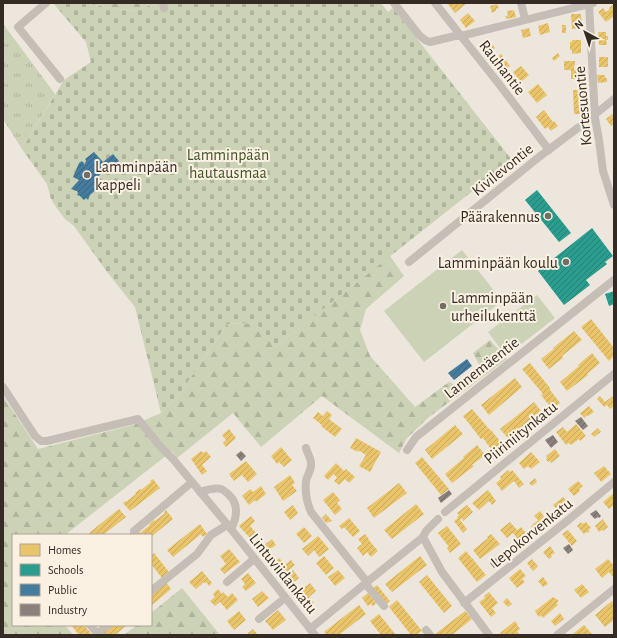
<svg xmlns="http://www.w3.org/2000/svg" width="617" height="638" viewBox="0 0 617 638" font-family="'Alegreya Sans',sans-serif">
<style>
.grass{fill:url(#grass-tufts)}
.forest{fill:url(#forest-firs)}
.cemetery{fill:url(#cemetery-stones)}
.pitch{fill:#cbd2b5}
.homes{fill:url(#homes-hatch)}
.schools{fill:url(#schools-hatch)}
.public{fill:url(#public-hatch)}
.industry{fill:url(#industry-hatch)}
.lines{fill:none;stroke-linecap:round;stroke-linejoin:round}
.minor{stroke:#c4beb6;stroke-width:8}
.poi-dot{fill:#756c65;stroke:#faf1e2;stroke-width:1.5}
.labels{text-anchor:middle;stroke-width:4;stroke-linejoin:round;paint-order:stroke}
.street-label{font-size:16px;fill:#352b25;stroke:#faf1e2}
.park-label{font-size:16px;fill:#405527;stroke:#faf1e2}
.poi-label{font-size:16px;fill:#352b25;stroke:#faf1e2;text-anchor:start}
</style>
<defs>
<pattern id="grass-tufts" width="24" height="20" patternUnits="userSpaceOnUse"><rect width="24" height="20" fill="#cbd2b5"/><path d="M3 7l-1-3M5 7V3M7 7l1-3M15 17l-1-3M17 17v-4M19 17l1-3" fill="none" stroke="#afb49c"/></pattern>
<pattern id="forest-firs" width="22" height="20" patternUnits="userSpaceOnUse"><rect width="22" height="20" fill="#cbd2b5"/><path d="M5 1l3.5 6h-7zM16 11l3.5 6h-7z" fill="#afb49c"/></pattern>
<pattern id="cemetery-stones" width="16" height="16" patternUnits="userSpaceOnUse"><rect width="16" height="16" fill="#cbd2b5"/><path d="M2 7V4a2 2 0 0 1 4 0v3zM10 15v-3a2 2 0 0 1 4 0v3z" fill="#afb49c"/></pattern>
<pattern id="homes-hatch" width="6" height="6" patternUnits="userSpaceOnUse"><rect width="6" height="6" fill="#e9c46a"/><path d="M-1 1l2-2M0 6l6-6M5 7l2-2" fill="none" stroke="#c8a95c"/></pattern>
<pattern id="schools-hatch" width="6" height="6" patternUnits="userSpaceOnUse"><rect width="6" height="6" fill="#2a9d8f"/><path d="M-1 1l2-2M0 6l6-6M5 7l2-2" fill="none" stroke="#258075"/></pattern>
<pattern id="public-hatch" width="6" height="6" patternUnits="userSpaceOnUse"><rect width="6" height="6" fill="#457b9d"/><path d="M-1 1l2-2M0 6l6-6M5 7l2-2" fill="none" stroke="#3a6580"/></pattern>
<pattern id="industry-hatch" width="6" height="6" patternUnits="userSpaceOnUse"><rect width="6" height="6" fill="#8a817c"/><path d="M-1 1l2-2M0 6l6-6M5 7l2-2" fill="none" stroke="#726a65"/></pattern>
</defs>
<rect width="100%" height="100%" fill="#ede6dc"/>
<path class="grass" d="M4,25L55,94L22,149L3,119V27Z"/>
<g class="forest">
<path d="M83,3H160L129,11Z"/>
<path d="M390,256L404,276L366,309L360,330L370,356L415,407L449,382L457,386L481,368L473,353L490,340L507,359L429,417L407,438L399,453L322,396L261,447L233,413L177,458L172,451L65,535H13V625H65L73,635H3V396L38,449L133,425L161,413L178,396L227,324L256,323L275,347Z"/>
<path d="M182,588L220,635H124L137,625H151V613Z"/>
</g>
<path class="cemetery" d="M53,3H83L129,11L160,3H381L388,12L393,8L512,160L275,347L256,323L227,324L178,396L161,413L135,307L107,272L74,226L65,219L58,210L51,199L47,184L22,149L64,80L91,62L86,42Z"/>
<g class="pitch">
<path d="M462,250L502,301L424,362L384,311Z"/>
<path d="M537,295L555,318L506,356L488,332Z"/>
</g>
<g class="homes">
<path d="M447,3H467L455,13Z"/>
<path d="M497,4L499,8L496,9V11L492,13L490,6Z"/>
<path d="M614,4V16L606,22L598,12L603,8L606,12L610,9L609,8Z"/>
<path d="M511,10L512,11L514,10L516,17L507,19L505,17L508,15L507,11Z"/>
<path d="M468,13L475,21L466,28L460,20Z"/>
<path d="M571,14H581L582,28L572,29Z"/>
<path d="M548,23L550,32L540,35L538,26Z"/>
<rect x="562" y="25" width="4" height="8"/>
<path d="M529,28L531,36L523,38L521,30Z"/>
<path d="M598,32H606V36H608V40H606L607,45H599Z"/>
<path d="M487,39L495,48L487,54L479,45Z"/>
<path d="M572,40H581V53L572,54V50H570V42H572Z"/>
<path d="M558,53L560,56L554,61L552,58Z"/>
<path d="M501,54L510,66L502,72L492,61Z"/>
<rect x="599" y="57" width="9" height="10"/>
<path d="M564,61H575V65H574V70H577V79H571V70H564Z"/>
<path d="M521,66L529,75L521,82L513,72Z"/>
<path d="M597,75H605V78H607V82L598,83Z"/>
<path d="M538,84L547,95L537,103L528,92Z"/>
<path d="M573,90H580V99H582L583,114H574Z"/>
<path d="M544,110L553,122L554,121L558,126L551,131L548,127L545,129L536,117Z"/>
<path d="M614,113V124L611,126L606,119Z"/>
<path d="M591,319L614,348V356L609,361L581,327Z"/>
<path d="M574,331L582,340L562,356L563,358L549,369L541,359L554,349L553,348Z"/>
<path d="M592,353L600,363L587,374L588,375L567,391L560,382L579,366L578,365Z"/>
<path d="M530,363L550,388V390L560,403L552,409L541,395L543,394L522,369Z"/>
<path d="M515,378L522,387L489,415L481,405Z"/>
<path d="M614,395V406L610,409L607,405L604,407L597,399L600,396L605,402Z"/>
<path d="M534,402L541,411L508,438L500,429Z"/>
<path d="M589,406L594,412L588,416L587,415L584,418L580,413Z"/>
<path d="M472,409L490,430H491L503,445L494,453L483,438L481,439L463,416Z"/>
<path d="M327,411L332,415L329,419L342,429L335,437L321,426L322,425L313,418L318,412L323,416Z"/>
<path d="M576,424L586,436L580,441L579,439L571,445L569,443L566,445L556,432L563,427L567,432Z"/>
<path d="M455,425L463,434L432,459L425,450Z"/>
<path d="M598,428L601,432L594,437L591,434Z"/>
<path d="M229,429L236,438L226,447L223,443L226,440L222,435Z"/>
<path d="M356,438L381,452L370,472L359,466L366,455L358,450V452L350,448Z"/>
<path d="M477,445L485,455L472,465L474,466L452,483L445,474L464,458L463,457Z"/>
<path d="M281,447L292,460L284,467L279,462L277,464L271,456Z"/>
<path d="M555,449L560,456L551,463L550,461L548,462L546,459L547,458L546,456Z"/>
<path d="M201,451L203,453L206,451L211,457L202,465L207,471L202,475L191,459Z"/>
<path d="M531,452L540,462L531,469L528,466L524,469L519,463Z"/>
<path d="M422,457L449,489L441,495L415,463Z"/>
<path d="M246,461L257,474L248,482L242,475L234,481L229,474Z"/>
<path d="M336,463L344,471L346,469L355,477L349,483L345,479L339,485L334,481L337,478L334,474L328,480L324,476Z"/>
<path d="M604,466L611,474L601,482L594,473Z"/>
<path d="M508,470L510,472L512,470L524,484L519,488L514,481L502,491L496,483L501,479L500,477Z"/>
<path d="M290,475L295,483L292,485L297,491L283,501L274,487Z"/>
<path d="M535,478L537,482L532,486L529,483Z"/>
<path d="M153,479L160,488L130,511L123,503L126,501V502L136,494L135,493L140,489L141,490L151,482L150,481Z"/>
<path d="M578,481L583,486L579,489L580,491L574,496L568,489Z"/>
<path d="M399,483L407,493L374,518L367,508Z"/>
<path d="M261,486L266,494L256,502L255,500L249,505L242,496L250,489L253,492Z"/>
<path d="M488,490L496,501L492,505L489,501L479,510L472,503Z"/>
<path d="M333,492L340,500L337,503L342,509L335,515L323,500Z"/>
<path d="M614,493V505L609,509L603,502Z"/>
<path d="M563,497L568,502L565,505L566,506L559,512L553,505Z"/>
<path d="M416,504L424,514L392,539L384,530Z"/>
<path d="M293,505L298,513L290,520L284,512Z"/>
<path d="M467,505L473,512L463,521L462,518L460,520L467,529L463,533L454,521L458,518L457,517L459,515L457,513Z"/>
<path d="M119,509L126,517L103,535H91L89,533Z"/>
<path d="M166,510L173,519L151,537V535H136L139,532L140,533L150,525L149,524L154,520L155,521L165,513L164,512Z"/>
<path d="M540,511L545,518L548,516L551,520L544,525L545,526L536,532L531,526L538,520L534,516Z"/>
<path d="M326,514L332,521L326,523L322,518Z"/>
<path d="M251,516L255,521L250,526L256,533L250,538L239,526Z"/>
<path d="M349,518L360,531L353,537L344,527L342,529L339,526Z"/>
<path d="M603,519L608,527L603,531L602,530L599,532L595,526Z"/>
<path d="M510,522L517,530L521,527L529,537L521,543L513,533L507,538L500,530Z"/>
<path d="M581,522L582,524L586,522L591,528L588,530L590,531L587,533L586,532L584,534L577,526Z"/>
<path d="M200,524L207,534L203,537L201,534L173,557L167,550Z"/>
<path d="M447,526L461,544L450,553L447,548L449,547L438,533Z"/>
<path d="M304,527L312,536L304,543L296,534Z"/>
<path d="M568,530L577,541L572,546L562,534Z"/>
<path d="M365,534L369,539H368L378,551L371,557L367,552L363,556L357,548L362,544L358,539Z"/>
<path d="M491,534L500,544L480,559L473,550L488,538L487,537Z"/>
<path d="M318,536L329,549L319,557L314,550L308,556L302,549Z"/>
<path d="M272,539L276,545L269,550L275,557L270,561L259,549Z"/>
<path d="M550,546L555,553L551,555L552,557L549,559L543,552Z"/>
<path d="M229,549L240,562L224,574L220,569L226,564L220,556Z"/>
<path d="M466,551L486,575L477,582L458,558Z"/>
<path d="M154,553L169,572L162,578L151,564V556Z"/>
<path d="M324,556L334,568L326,575L316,563Z"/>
<path d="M420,556L427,565L392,592L385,584Z"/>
<path d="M279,558L285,565L291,560L295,565L280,577L270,565Z"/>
<path d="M532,559L538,566L533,571L527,563Z"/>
<path d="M608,559L614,566V578L609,572L602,578L595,569Z"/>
<path d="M520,569L526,576L522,579L525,582L517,588L509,578Z"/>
<path d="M293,570L299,578L288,587L282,579Z"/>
<path d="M338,570L345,578L335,586L328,577Z"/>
<path d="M202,571L212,583L209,586L206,582L204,583L203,582L202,584L196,589L189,582Z"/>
<path d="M248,573L256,583L246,591L242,587L245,584L241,579Z"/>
<path d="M427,575L452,606L444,613L419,582Z"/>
<path d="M543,577L548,584L543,587L538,581Z"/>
<path d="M166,582L171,589L151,606V594Z"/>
<path d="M310,583L316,591L309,597L314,603L306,609L295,595Z"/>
<path d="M582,584L589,592L581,598L574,590Z"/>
<path d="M377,585L390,601L386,604L373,588Z"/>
<path d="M218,589L222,594L223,592L228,597L232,593L238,600L227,610L220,602L215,606L210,601L215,597L213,594Z"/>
<path d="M262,591L269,598L258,607L252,599Z"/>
<path d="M489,592L498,603L492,608L496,613L491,617L479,602L485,598L484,596Z"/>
<path d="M368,593L376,603L373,606L371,604L368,606L362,598Z"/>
<path d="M553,597L558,600V602L556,603L558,605L543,618L541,615L540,617L538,616L535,611Z"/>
<path d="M507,598L512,604L508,607L503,602Z"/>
<path d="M397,600L422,631L416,635H411L389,607Z"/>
<path d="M612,601L614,604V620L605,627L595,615Z"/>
<path d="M359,605L366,614L339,635H327L324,632Z"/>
<path d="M278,610L286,620L273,630L265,621Z"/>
<path d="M239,611L246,620L234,630L227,621Z"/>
<path d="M465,611L472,619L452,635H434Z"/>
<path d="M560,613L564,619L555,626L551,621Z"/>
<path d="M379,614L396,635H381L370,621Z"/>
<path d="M515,621L520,629L517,631L519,634L517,635H506L505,634L502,635L500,633Z"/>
<path d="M71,625H84L92,635H79Z"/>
<path d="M112,625H127L115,635H100Z"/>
<path d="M584,625L593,635H575L573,634Z"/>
<path d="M253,629L258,635H249L248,633Z"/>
</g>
<g class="schools">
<path d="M537,190L571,233L559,242L525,200Z"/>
<path d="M592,228L613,256L605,262L607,264L586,280L590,285L564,305L538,271Z"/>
<path d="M614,291V304L609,306L605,294Z"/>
</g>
<g class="public">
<path d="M94,152L103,162L113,154L119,161L114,165L112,163L101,172L94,187L97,189L90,195L88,200L86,198L84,200L80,196L77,195L78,193L77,191L71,189L79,180L73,177L79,163L82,161L85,165L86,160L85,159Z"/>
<path d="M467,359L472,366L454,380L448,373Z"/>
</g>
<g class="industry">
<path d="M581,417L588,426L583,430L575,421Z"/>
<path d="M553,435L558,442L551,448L545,440Z"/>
<path d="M503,446L507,450L496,459L492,454Z"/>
<path d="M241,451L246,456L241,461L236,455Z"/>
<path d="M449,490L452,494L441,503L438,498Z"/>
<path d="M596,510L601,516L599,518L598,517L595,519L590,514Z"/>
<path d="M569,544L573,550L568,554L563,548Z"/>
<path d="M500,555L505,560L494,568L490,563Z"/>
</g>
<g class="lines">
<g class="minor">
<path d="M46,3L18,27L60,79"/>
<path d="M163,3L164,8"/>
<path d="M394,3L419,35L425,40L430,42L455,36H461L593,3"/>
<path d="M435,3L499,84L549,150"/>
<path d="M521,3L525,19"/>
<path d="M589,3L595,118L599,140L603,171L614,205"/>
<path d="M409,262L539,157L587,121L614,99"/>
<path d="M3,387L35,436L41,441H47L138,419L159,445L173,459L231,529L315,635"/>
<path d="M306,448C307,453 311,458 311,463C312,470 307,475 306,481C305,491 307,503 311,512L367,582L368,587L384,606"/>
<path d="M407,450L416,437L614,280"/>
<path d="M200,492C206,490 215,487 221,489C224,490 227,493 229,495C239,504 237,518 231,529"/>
<path d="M445,512L614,374"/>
<path d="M134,535V531L192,482"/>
<path d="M423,537L442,572L489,635"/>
<path d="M227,582L254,559"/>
<path d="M151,591L197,554L211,535L227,525"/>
<path d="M464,603L567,521L614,482"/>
<path d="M259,619L285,598"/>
<path d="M90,625L96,632L98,633L109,625"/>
<path d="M310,629L367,582L423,537L426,531L438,519"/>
<path d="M426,630L430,635"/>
<path d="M557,635L614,589"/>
</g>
</g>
<g class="poi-dot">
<circle cx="87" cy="175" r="4"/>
<circle cx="548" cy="216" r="4"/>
<circle cx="566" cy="262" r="4"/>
<circle cx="443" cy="306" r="4"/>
</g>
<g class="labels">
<g class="street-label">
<text transform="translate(503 67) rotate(52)" y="6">Rauhantie</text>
<text transform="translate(582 106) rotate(-95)" y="6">Kortesuontie</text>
<text transform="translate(502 169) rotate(-39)" y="6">Kivilevontie</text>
<text transform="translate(481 367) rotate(-38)" y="6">Lannemäentie</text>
<text transform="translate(520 432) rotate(-39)" y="6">Piiriniitynkatu</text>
<text transform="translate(531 532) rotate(-39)" y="6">Lepokorvenkatu</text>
<text transform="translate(284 573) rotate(51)" y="6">Lintuviidankatu</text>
</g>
<g class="park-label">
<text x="228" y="160">Lamminpään<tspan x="228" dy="18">hautausmaa</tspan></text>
</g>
<g class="poi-label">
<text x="95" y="172">Lamminpään<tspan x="95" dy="18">kappeli</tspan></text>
<text x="540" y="222" text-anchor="end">Päärakennus</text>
<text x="558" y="268" text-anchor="end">Lamminpään koulu</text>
<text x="451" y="303">Lamminpään<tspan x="451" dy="18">urheilukenttä</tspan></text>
</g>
</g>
<rect width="617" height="638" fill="none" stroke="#352b25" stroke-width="8"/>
<rect x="12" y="534" width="140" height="92" fill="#faf1e2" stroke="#aba296"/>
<rect x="20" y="544" width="20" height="12" fill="#e9c46a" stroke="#aba296"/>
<text x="48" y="554" font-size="12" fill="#352b25">Homes</text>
<rect x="20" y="564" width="20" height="12" fill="#2a9d8f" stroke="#aba296"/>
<text x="48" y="574" font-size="12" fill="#352b25">Schools</text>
<rect x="20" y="584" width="20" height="12" fill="#457b9d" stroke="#aba296"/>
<text x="48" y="594" font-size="12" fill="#352b25">Public</text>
<rect x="20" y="604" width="20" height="12" fill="#8a817c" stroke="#aba296"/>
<text x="48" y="614" font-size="12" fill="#352b25">Industry</text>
<g transform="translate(585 32) rotate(320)" stroke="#faf1e2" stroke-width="3" paint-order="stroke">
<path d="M0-3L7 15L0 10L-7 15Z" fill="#352b25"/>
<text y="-6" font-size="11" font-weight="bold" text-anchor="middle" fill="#352b25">N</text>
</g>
</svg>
